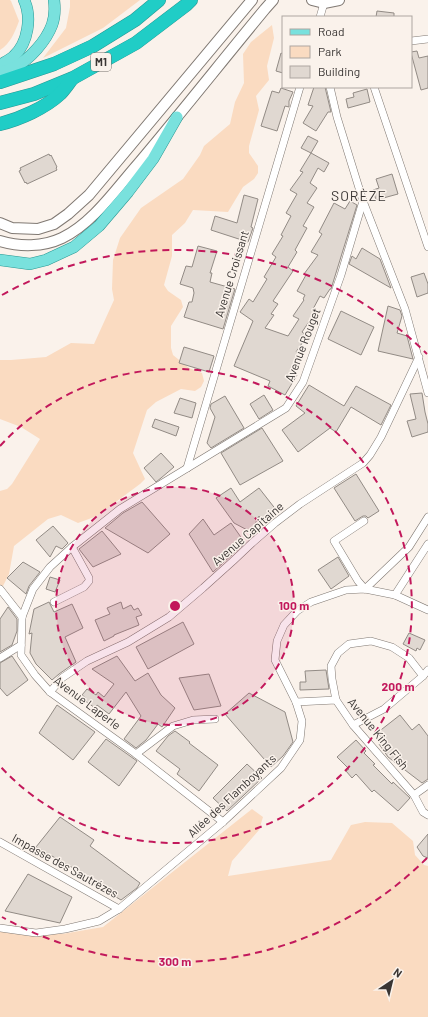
<svg xmlns="http://www.w3.org/2000/svg" width="428" height="1017" viewBox="0 0 428 1017" font-family="Barlow,sans-serif">
<style>
.green{fill:#fadbc1}
.building{fill:#e0d8d1;stroke:#928b85}
.lines{fill:none;stroke-linecap:round;stroke-linejoin:round}
.street-casing{stroke:#807973;stroke-width:8}
.secondary-casing{stroke:#807973;stroke-width:12}
.primary-casing{stroke:#299893;stroke-width:12}
.highway-casing{stroke:#299893;stroke-width:14}
.street{stroke:#fff;stroke-width:7}
.secondary{stroke:#fff;stroke-width:10}
.primary{stroke:#79e1dd;stroke-width:11}
.highway{stroke:#20cdc6;stroke-width:13}
.ring{fill:none;stroke:#c2185b;stroke-width:2;stroke-dasharray:7 5}
.labels{text-anchor:middle;stroke-width:3;stroke-linejoin:round;paint-order:stroke}
.shield{fill:#faf2eb;stroke:#736e6a;stroke-width:1}
.shield-label{font-size:11px;font-weight:bold;fill:#393533}
.street-label{font-size:12px;fill:#393533;stroke:#faf2eb}
.quarter-label{font-size:14px;letter-spacing:1px;fill:#393533;stroke:#faf2eb}
.centre{fill:#c2185b;stroke:#faf2eb;stroke-width:2}
.ring-label{font-size:12px;text-anchor:middle;font-weight:bold;fill:#c2185b;stroke:#faf2eb;stroke-width:3;stroke-linejoin:round;paint-order:stroke}
</style>
<rect width="100%" height="100%" fill="#faf2eb"/>
<g class="green">
<path d="M0,0H10L11,1L19,21C15,32 10,44 0,50Z"/>
<path d="M70,0H140L103,28L43,58L66,28L70,7Z"/>
<path d="M272,25L274,38L267,66L269,80L256,96L259,110L249,146V153L258,166V173L254,179L243,187L228,212L193,210L185,223L172,235V256L164,285L168,291L181,300L183,307L171,326V348L173,355L189,368L202,373L204,381L201,387L195,391L181,389L156,402L147,410L133,453L145,479L140,484L97,516L78,523L61,515L48,519L14,546L9,574L0,592V491L7,489L12,484L40,439L21,427L0,419V360H11L46,357L71,343L94,344L114,300L112,289L113,260L120,238L141,208L183,179L200,155L204,146L230,124L235,102L244,83L243,54L251,42Z"/>
<path d="M252,809L263,817L259,830L232,861L228,876L331,860L351,825L365,822L392,823L413,841L415,855L424,865L428,866V1017H0V924L16,929L62,934L103,927Z"/>
</g>
<g class="building">
<path d="M377,11L394,13V17H376Z"/>
<path d="M417,51L419,58L428,56V88L421,90L411,53V52Z"/>
<path d="M281,53L283,54V73L276,71Z"/>
<path d="M314,87H325L331,112H328L316,131L303,123L313,106L308,105Z"/>
<path d="M281,88L293,92L289,101V107L285,106L277,131L261,126L272,91L279,93Z"/>
<path d="M367,89L370,102L348,108L346,99L354,97L353,93Z"/>
<path d="M308,136L318,141L311,153L301,148Z"/>
<path d="M311,153L329,163L324,172L318,168L310,183L317,188L307,203L314,207L303,226L307,228L295,250L297,252L288,267L293,271L273,301L278,304L271,314L274,315L265,328L288,336L299,319L293,316L304,300L303,299L305,295L297,291L306,275L304,274L318,255L311,252L322,234L319,232L334,203L345,209L350,201L357,205L331,289H330L324,298L320,296L312,311L315,313L302,332L307,336L296,352L303,357L294,373L297,375L285,395L268,386L270,381L234,366L253,321L240,312L249,299L253,302L267,279L264,277L276,257L272,254L283,236L281,235L291,216L286,213L297,194L290,190L303,172L300,171Z"/>
<path d="M49,154L50,156L51,155L57,167L56,168L57,170L27,184L26,182L25,183L19,171L21,170L20,168Z"/>
<path d="M392,174L398,194L376,200L373,190L379,188L376,179Z"/>
<path d="M244,195L258,199L251,227L253,228L248,242L211,230L215,216L237,223Z"/>
<path d="M198,246L217,251L210,273H212L210,282L235,289L223,329L184,317L189,302H192L194,293L193,288L180,284L186,266L192,267Z"/>
<path d="M362,248L380,259L391,288L349,264L352,256L356,259Z"/>
<path d="M424,273L428,284V293L417,297L411,277Z"/>
<path d="M388,306L400,310L402,316L397,333L407,336L413,359L378,351Z"/>
<path d="M341,311L374,327L361,355L328,339Z"/>
<path d="M184,347L214,356L209,372L179,363Z"/>
<path d="M309,385L344,406L356,386L391,405L381,425L351,407L336,432L330,428L298,452L282,430L305,413L296,406Z"/>
<path d="M422,393L425,412L428,424V432L412,437L407,421L416,419L410,394Z"/>
<path d="M264,395L273,410L259,419L250,404Z"/>
<path d="M225,396L244,428L211,448L207,443L215,417L210,408L211,404Z"/>
<path d="M180,398L196,403L192,418L174,413Z"/>
<path d="M155,419L179,427L176,436L152,427Z"/>
<path d="M262,428L283,461L240,485L221,453Z"/>
<path d="M161,453L174,467L161,478L156,482L144,468Z"/>
<path d="M356,474L379,511L368,518L366,516H363L355,521L334,488Z"/>
<path d="M231,488L240,502L259,488L277,511L262,522L259,516L251,532L234,523L216,498Z"/>
<path d="M142,502L170,534L148,553L105,528L123,513Z"/>
<path d="M203,519L214,535L231,523L245,543L213,572L189,534Z"/>
<path d="M53,526L68,543L62,549L56,546L50,557L36,540Z"/>
<path d="M102,531L121,554L93,567L79,549Z"/>
<path d="M338,557L349,576L331,589L318,570Z"/>
<path d="M23,562L40,572L29,586L26,594L7,578Z"/>
<path d="M50,577L60,580L55,592L46,589Z"/>
<path d="M49,602L54,612L72,604L83,628L65,637L76,662L59,674L52,680L36,664L30,653L32,633L29,634L34,609Z"/>
<path d="M121,602L123,609L131,605L134,610L138,608L142,615L136,617L139,625L114,635V636L104,641L95,620L110,614L107,608Z"/>
<path d="M8,607L17,619V631L12,645L0,652V619Z"/>
<path d="M183,622L194,644L148,669L136,647Z"/>
<path d="M409,633L425,640L420,650L417,648L416,651L403,644Z"/>
<path d="M12,656L28,680L7,696L0,688V663Z"/>
<path d="M117,656L135,681L148,673L161,695L175,708L162,727L158,724L146,740L136,748L124,739L141,716L126,692L109,714L97,705L95,708L84,700L86,698L82,695L87,689L96,695L98,692L104,697L114,684L92,669Z"/>
<path d="M326,670L329,689L300,690V682H306L305,671Z"/>
<path d="M209,674L221,706L194,710L179,678Z"/>
<path d="M249,693L285,712L293,742L283,756L271,767L225,714Z"/>
<path d="M57,705L95,732L73,760L39,733Z"/>
<path d="M400,715L412,730L419,724L428,736V779L422,783L388,757L379,744L384,740L377,733Z"/>
<path d="M175,731L190,742L189,743L218,765L199,791L177,774L180,769L156,751L168,736Z"/>
<path d="M106,739L137,761L119,786L88,762Z"/>
<path d="M356,740L366,751L364,753L375,764L373,765L392,784L393,782L410,798L398,811L374,790L372,792L356,774L352,778L346,771L349,769L337,757Z"/>
<path d="M247,764L262,778L227,811L213,798Z"/>
<path d="M60,817L94,840L90,846L140,883L137,888L121,900L81,876L82,873L36,847Z"/>
<path d="M428,834V858L423,856L417,847Z"/>
<path d="M28,874L72,897L60,923L5,911Z"/>
</g>
<g class="lines">
<defs>
<g id="street">
<path d="M320,17L324,3"/>
<path d="M411,41L428,39"/>
<path d="M330,87L337,117L363,201L405,309L428,393"/>
<path d="M374,87L428,247"/>
<path d="M187,468L300,87"/>
<path d="M364,521L334,541L358,581L365,589L409,547L428,517"/>
<path d="M0,589L22,617"/>
<path d="M395,595L428,544"/>
<path d="M54,602L84,587L89,581V578L72,547"/>
<path d="M0,658L21,645"/>
<path d="M50,692L62,678L87,661L128,642L169,617L203,588L233,561L252,543L275,523L300,504L363,463L370,455L381,437L419,357"/>
<path d="M336,700L332,679L331,666L338,653L349,644L371,641L392,647L409,658L423,676"/>
<path d="M296,702L336,700L353,725L414,795L423,812L428,815"/>
<path d="M353,725L384,709L423,676L428,670"/>
<path d="M136,754L173,726L193,720L215,719"/>
<path d="M414,795L428,785"/>
<path d="M223,822L136,754L50,692L35,675L21,655L22,617L33,589L50,567L72,547L120,509L286,408L303,382L341,275L363,201"/>
<path d="M0,842L119,909"/>
<path d="M0,928L36,933L65,929L99,921L119,909L223,822L281,768L300,740L302,721L296,702L275,660L277,641L284,625L297,611L311,602L346,590L365,589L395,595L428,610"/>
</g>
<g id="secondary">
<path d="M312,0L324,3L339,0"/>
<path d="M0,223L12,228L38,229L54,224L68,214L89,195L252,0"/>
<path d="M0,241C20,247 43,247 62,238C92,224 116,189 138,164C181,113 222,61 265,9L273,0"/>
</g>
<g id="primary">
<path d="M0,65C5,62 10,60 14,56C28,43 32,17 24,0"/>
<path d="M0,73C5,71 10,69 15,67C30,59 46,41 52,25C55,17 55,8 54,0"/>
<path d="M0,260L30,264L46,260L74,247L99,226L128,192L153,159L177,117"/>
</g>
<g id="highway">
<path d="M0,82L54,64L93,46L135,20L159,0"/>
<path d="M0,103L34,94L73,78L136,43L186,5L191,0"/>
<path d="M0,124C20,119 45,108 60,94C64,90 68,84 72,79"/>
</g>
</defs>
<use href="#street" class="street-casing"/>
<use href="#secondary" class="secondary-casing"/>
<use href="#primary" class="primary-casing"/>
<use href="#highway" class="highway-casing"/>
<use href="#street" class="street"/>
<use href="#secondary" class="secondary"/>
<use href="#primary" class="primary"/>
<use href="#highway" class="highway"/>
</g>
<circle cx="175" cy="606" r="119" fill="#c2185b" fill-opacity=".12"/>
<g class="ring">
<circle cx="175" cy="606" r="119"/>
<path d="M0 446A237 237 0 1 1 0 766"/>
<path d="M427 858A356 356 0 0 1 2 917M2 295A356 356 0 0 1 427 354"/>
</g>
<g class="labels">
<rect class="shield" x="91" y="53" width="20" height="18" rx="3"/>
<g class="shield-label">
<text x="101" y="66">M1</text>
</g>
<g class="street-label">
<text transform="translate(232 274) rotate(-73)" y="4">Avenue Croissant</text>
<text transform="translate(303 345) rotate(-69)" y="4">Avenue Rouget</text>
<text transform="translate(248 534) rotate(-41)" y="4">Avenue Capitaine</text>
<text transform="translate(87 703) rotate(37)" y="4">Avenue Laperle</text>
<text transform="translate(378 734) rotate(51)" y="4">Avenue King Fish</text>
<text transform="translate(232 796) rotate(-43)" y="4">Allée des Flamboyants</text>
<text transform="translate(65 866) rotate(29)" y="4">Impasse des Sautrézes</text>
</g>
<g class="quarter-label">
<text x="359" y="201">SORÈZE</text>
</g>
</g>
<circle cx="175" cy="606" r="6" class="centre"/>
<g class="ring-label">
<text x="294" y="610">100 m</text>
<text x="398" y="691">200 m</text>
<text x="175" y="966">300 m</text>
</g>
<rect x="282" y="16" width="130" height="72" fill="#faf2eb" stroke="#ada6a1"/>
<rect x="290" y="29" width="20" height="6" fill="#79e1dd" stroke="#ada6a1"/>
<text x="318" y="36" font-size="12" fill="#393533">Road</text>
<rect x="290" y="46" width="20" height="12" fill="#fadbc1" stroke="#ada6a1"/>
<text x="318" y="56" font-size="12" fill="#393533">Park</text>
<rect x="290" y="66" width="20" height="12" fill="#e0d8d1" stroke="#ada6a1"/>
<text x="318" y="76" font-size="12" fill="#393533">Building</text>
<g transform="translate(392 981) rotate(35)" stroke="#faf2eb" stroke-width="3" paint-order="stroke">
<path d="M0-3L7 15L0 10L-7 15Z" fill="#393533"/>
<text y="-6" font-size="11" font-weight="bold" text-anchor="middle" fill="#393533">N</text>
</g>
</svg>
